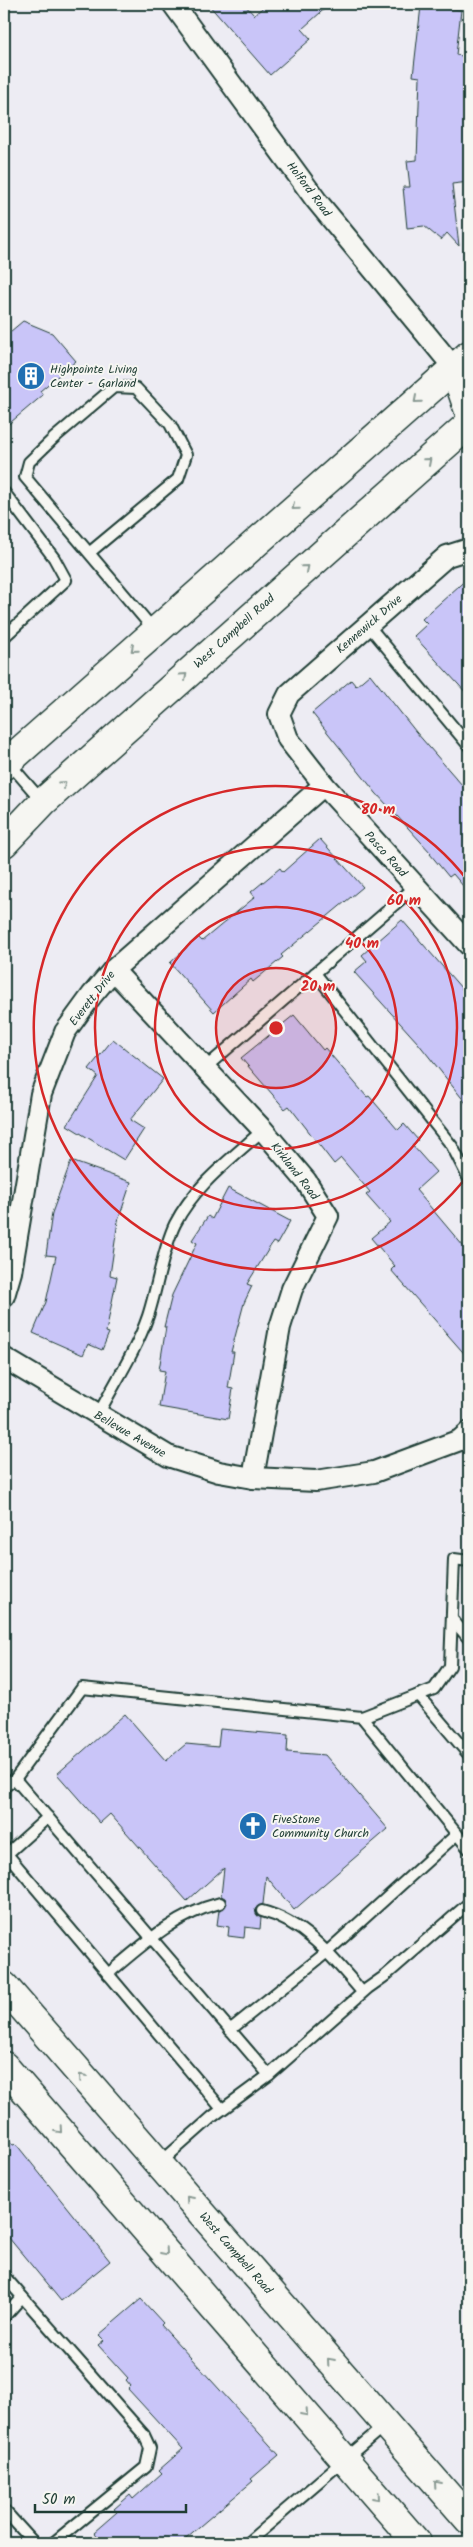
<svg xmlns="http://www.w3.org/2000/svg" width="473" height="2547" viewBox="0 0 473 2547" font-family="Kalam,sans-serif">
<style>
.building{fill:#c9c5f8;stroke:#1f3d34}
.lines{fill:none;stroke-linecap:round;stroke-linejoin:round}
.lane-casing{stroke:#1f3d34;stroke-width:14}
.street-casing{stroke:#1f3d34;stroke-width:24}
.secondary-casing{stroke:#1f3d34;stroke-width:31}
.lane{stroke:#f6f6f2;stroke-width:10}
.street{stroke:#f6f6f2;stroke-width:20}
.secondary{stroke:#f6f6f2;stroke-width:28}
.oneway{stroke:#8a9a93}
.ring{fill:none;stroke:#d62828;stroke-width:2.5}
.labels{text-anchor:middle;stroke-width:4;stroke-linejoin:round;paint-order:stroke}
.street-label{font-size:12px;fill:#1f3d34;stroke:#f6f6f2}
.poi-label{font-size:12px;fill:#1f3d34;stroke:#f6f6f2;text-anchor:start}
.centre{fill:#d62828;stroke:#f6f6f2;stroke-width:2.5}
.ring-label{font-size:15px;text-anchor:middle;font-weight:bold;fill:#d62828;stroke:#f6f6f2;stroke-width:4;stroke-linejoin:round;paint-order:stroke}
</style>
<rect width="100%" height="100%" fill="#edecf3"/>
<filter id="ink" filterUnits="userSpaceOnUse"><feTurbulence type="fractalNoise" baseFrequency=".02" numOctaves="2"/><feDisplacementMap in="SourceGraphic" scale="10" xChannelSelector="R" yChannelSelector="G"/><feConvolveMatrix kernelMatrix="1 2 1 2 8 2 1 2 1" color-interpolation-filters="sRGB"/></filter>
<g filter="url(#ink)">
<g class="building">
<path d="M208,4H244L254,15L267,4H330L302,29L311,39L270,75Z"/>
<path d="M421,6L461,10L456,55L469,57V182L452,184L459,246L447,233L441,240L424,226L407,228L403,187H410L407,161L417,160L420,77L413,76Z"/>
<path d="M23,321L52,333L76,361L40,391L43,395L4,428V337Z"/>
<path d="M469,577V696L414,636L427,624L422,619Z"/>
<path d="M370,674L416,732L469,793V893L453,874L449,877L430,854L431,853L376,793L312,713L351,680L356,686Z"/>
<path d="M320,839L363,887L281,955L283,957L253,982L251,979L214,1012L170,963L198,937L202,941L255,897L251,892L280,868L283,872Z"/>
<path d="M402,920L469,997V1107L418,1043L354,972L367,961L362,955Z"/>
<path d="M294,1015L323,1050L325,1048L367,1097L369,1096L398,1130L404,1124L418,1140L412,1145L436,1172L416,1190L469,1253V1359L391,1270L395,1266L371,1238L390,1222L366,1195L370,1192L341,1158L334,1164L289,1106L285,1109L241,1058Z"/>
<path d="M113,1039L163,1079L130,1120L144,1129L124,1160L67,1125L98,1076L89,1069Z"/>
<path d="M71,1161L131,1182L118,1221L110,1275L117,1277L106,1332L109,1333L102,1350L88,1344L83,1355L33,1333L46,1302L56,1256L46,1255L52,1213Z"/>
<path d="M228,1188L290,1221L277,1244L273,1242L247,1284L252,1286L244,1303L231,1352H234L228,1388L233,1389L228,1419L159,1407L165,1371L159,1370L166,1327H164L172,1295L197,1243L192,1240L208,1216L212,1219Z"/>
<path d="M125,1714L166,1761L186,1744L218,1747L220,1729L288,1735L287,1752L325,1755L388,1829L294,1910L266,1876L263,1904L255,1909L257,1915L261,1918L260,1929L245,1927L244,1938L228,1936L229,1927L217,1925L219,1910L227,1904L225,1898L221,1896L224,1868L187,1901L110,1814L100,1823L57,1774Z"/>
<path d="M4,2134L13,2145L16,2144L110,2261L61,2301L4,2232Z"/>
<path d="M141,2299L163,2323L161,2325L279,2455L251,2479L253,2481L180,2543H104L94,2532L117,2512L114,2509L130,2495L133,2499L162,2473L159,2470L183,2449L128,2389L131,2386L126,2380L128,2378L98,2345L104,2340L99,2335Z"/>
</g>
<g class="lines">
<defs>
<g id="lane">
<path d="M4,492L54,558L66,580L4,637"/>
<path d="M89,553L178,479L186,455L170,424L136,388L114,387L54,438L29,462L25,477C68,528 111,579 154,630"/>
<path d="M368,625L469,746"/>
<path d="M9,763L42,801"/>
<path d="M315,973L452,1146L469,1179"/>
<path d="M205,1068L416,886"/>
<path d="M98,1415C115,1382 136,1351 148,1316C157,1289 163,1248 175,1224C194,1186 232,1158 263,1130"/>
<path d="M452,1619L469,1639"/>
<path d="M418,1695L469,1755"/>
<path d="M362,1717L469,1849"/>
<path d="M15,1779L269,2075"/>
<path d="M4,1787L15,1779L82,1688L362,1717L434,1689L450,1666L454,1559L469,1561"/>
<path d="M48,1817L7,1854L222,2109"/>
<path d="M262,1911C305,1922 334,1959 362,1992"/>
<path d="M108,1974C142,1945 176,1914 220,1903"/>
<path d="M230,2030L327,1952L457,1834"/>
<path d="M160,2163L212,2117L269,2075L368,1988L385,1976L469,1903"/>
<path d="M4,2276L144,2435L150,2448L146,2467L53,2543"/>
<path d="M4,2317L22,2297"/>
<path d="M4,2510L34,2543"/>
<path d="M247,2543L385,2425"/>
</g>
<g id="street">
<path d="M173,4L316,200L454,368"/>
<path d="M469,552L466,550L447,556L289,694L279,714L288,739L324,785L469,945"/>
<path d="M113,970L263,1130L306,1181L328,1216L292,1289L280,1327L253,1478"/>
<path d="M4,1296L11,1272L41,1094L65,1032L92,995L113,970L324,785"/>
<path d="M4,1358L168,1456L219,1472L253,1478L316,1481L374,1472L460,1440L469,1432"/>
</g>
<g id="secondary">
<path d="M454,368L469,411"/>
<path d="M4,765L469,355"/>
<path d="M4,843L43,802L469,424"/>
<path d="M4,1986L469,2520"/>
<path d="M4,2066L417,2543"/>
</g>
</defs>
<use href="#lane" class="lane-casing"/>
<use href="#street" class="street-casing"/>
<use href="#secondary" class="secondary-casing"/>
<use href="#lane" class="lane"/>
<use href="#street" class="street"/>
<use href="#secondary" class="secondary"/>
</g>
<defs><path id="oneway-chevron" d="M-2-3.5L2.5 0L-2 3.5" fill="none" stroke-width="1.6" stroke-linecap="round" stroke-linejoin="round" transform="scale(1.25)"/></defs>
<g class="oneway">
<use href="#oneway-chevron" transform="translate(417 400) rotate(139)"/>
<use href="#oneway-chevron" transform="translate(428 461) rotate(-41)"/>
<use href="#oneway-chevron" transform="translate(295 507) rotate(139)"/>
<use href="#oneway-chevron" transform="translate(306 568) rotate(-41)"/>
<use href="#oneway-chevron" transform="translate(134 649) rotate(139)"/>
<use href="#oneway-chevron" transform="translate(184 676) rotate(-42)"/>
<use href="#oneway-chevron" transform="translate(63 784) rotate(-42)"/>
<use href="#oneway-chevron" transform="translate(82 2077) rotate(-131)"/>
<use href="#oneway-chevron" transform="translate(59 2130) rotate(49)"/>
<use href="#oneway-chevron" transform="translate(189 2199) rotate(-131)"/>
<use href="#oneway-chevron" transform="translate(165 2252) rotate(49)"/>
<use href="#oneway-chevron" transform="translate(330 2361) rotate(-131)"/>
<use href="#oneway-chevron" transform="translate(305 2413) rotate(49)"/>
<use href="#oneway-chevron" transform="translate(437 2484) rotate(-131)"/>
<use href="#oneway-chevron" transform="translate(377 2497) rotate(49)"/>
</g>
</g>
<circle cx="276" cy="1028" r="60" fill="#d62828" fill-opacity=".12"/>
<g class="ring">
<circle cx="276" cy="1028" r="60"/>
<circle cx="276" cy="1028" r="121"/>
<circle cx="276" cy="1028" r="181"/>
<path d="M468 1175A242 242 0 1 1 468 881"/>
</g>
<defs>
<symbol id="building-disc" viewBox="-11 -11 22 22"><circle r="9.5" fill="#1f6fb2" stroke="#f6f6f2"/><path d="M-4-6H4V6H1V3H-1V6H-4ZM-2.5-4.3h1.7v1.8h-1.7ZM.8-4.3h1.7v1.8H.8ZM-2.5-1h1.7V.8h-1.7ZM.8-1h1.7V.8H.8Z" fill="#fff"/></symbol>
<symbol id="church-disc" viewBox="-11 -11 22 22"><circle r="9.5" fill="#1f6fb2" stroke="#f6f6f2"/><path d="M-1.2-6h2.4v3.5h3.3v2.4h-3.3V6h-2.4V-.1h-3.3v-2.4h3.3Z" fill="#fff"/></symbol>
</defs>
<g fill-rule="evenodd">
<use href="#building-disc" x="15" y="360" width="32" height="32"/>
<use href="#church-disc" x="237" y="1810" width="32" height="32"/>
</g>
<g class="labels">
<g class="street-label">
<text transform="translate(309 189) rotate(53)" y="4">Holford Road</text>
<text transform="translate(369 624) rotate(-41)" y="4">Kennewick Drive</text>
<text transform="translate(234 631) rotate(-42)" y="4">West Campbell Road</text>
<text transform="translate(386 854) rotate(48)" y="4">Pasco Road</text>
<text transform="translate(92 998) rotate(-52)" y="4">Everett Drive</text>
<text transform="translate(295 1171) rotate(52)" y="4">Kirkland Road</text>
<text transform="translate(130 1434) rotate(30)" y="4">Bellevue Avenue</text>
<text transform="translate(236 2253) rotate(49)" y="4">West Campbell Road</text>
</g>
<g class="poi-label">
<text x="50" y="373">Highpointe Living<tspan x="50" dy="14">Center - Garland</tspan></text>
<text x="272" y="1823">FiveStone<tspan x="272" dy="14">Community Church</tspan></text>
</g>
</g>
<circle cx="276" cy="1028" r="8" class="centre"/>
<g class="ring-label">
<text x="378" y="814">80 m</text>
<text x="404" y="905">60 m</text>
<text x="362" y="948">40 m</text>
<text x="318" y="991">20 m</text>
</g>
<rect width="473" height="2547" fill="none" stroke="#f6f6f2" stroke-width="20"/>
<rect x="10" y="10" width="453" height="2527" fill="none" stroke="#1f3d34" stroke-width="2" filter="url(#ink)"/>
<path d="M35 2504v8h151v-8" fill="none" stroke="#1f3d34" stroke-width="2.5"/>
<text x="42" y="2504" font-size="15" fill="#1f3d34" stroke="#f6f6f2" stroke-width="4" paint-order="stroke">50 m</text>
</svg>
